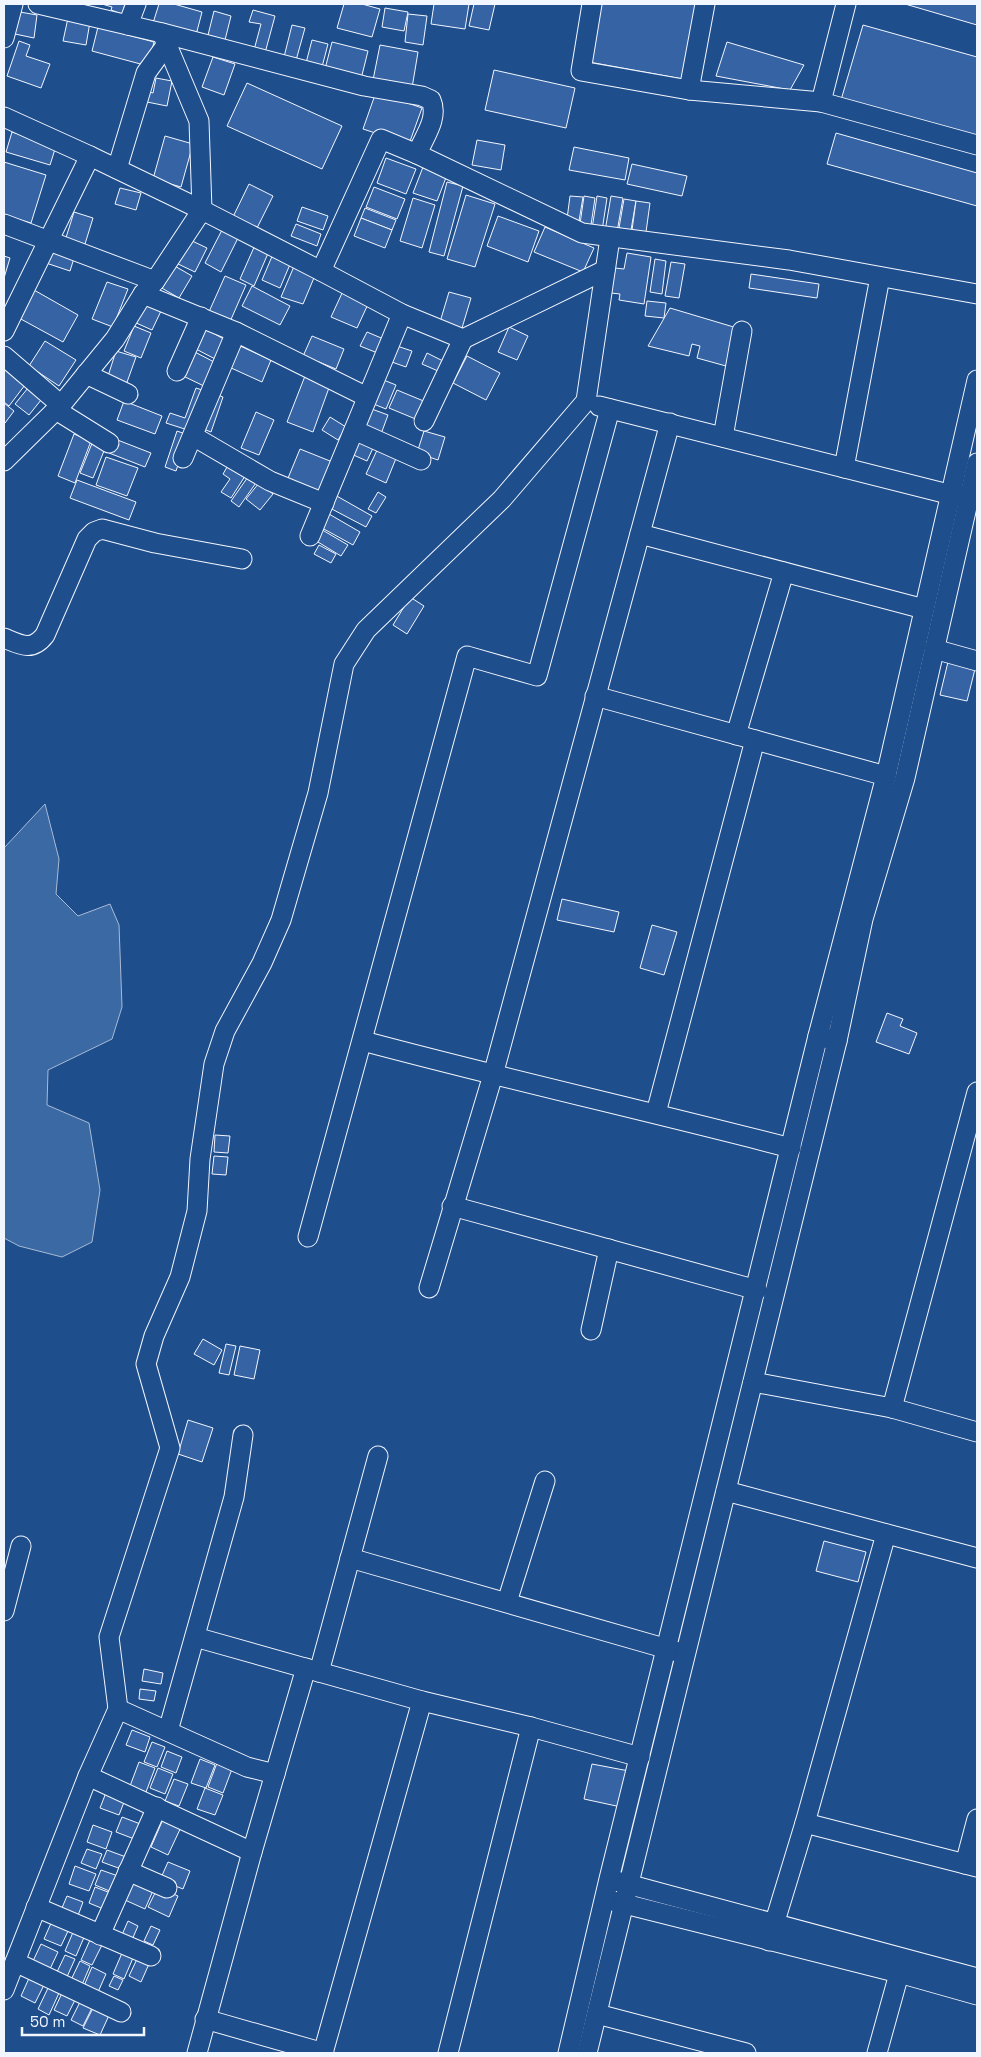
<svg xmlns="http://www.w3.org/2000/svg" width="981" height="2057" viewBox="0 0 981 2057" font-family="'Space Grotesk',sans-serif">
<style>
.water{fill:#3b69a3;stroke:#a8bbd7}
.building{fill:#3563a3;stroke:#f2f6ff}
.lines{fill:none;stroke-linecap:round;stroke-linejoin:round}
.minor-casing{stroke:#f2f6ff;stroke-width:21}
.minor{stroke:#1f4e8c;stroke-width:19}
</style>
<rect width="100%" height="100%" fill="#1f4e8c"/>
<path class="water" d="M45,804L59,859L56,894L78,916L110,904L119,925L122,1007L112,1039L48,1070L47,1105L89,1123L100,1190L92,1242L62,1257L19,1246L4,1238V848Z"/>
<g class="building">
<path d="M102,4H125L122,14L111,10L112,7Z"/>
<path d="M159,4H174L202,12L196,35L153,23Z"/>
<path d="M344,4H362L380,9L372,37L337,28Z"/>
<path d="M434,4H469L465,29L431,24Z"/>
<path d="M474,4H495L489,30L469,26Z"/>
<path d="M600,4H697L683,79L589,62Z"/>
<path d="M905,4H977V25Z"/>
<path d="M385,8L408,12L404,31L382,27Z"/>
<path d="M253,10L275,16L265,53L254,50L261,24L249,22Z"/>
<path d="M214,11L231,16L225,40L208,35Z"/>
<path d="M20,12L37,15L34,38L15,34Z"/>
<path d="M408,14L427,16L423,45L405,42Z"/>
<path d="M68,18L90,22L86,45L63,41Z"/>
<path d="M292,25L305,28L295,64L283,61Z"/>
<path d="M863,25L977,57V138L841,100Z"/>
<path d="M98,27L154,42L148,66L92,51Z"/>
<path d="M312,40L328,44L322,67L306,63Z"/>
<path d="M19,41L30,45L26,56L50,64L41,88L7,76Z"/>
<path d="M332,42L368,51L361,79L325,69Z"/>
<path d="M727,42L804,65L790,90L716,76Z"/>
<path d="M380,45L418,52L412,88L373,80Z"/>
<path d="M213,57L235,64L224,95L202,87Z"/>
<path d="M494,70L575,88L566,128L485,110Z"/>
<path d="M156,78L172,81L167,106L147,102L149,92L153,93Z"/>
<path d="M247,83L342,126L322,169L227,126Z"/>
<path d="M376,92L422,108L409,144L363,129Z"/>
<path d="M12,132L56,146L50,165L6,152Z"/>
<path d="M836,133L977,173V206L827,164Z"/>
<path d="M165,136L193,144L181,187L153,179Z"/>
<path d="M477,140L505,145L501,170L472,165Z"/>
<path d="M574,147L629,158L625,180L569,170Z"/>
<path d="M386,158L416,169L406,194L377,183Z"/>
<path d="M4,162L46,175L31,223L4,215Z"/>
<path d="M632,164L687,176L682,196L627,184Z"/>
<path d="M423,167L447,175L437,201L413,193Z"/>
<path d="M447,182L463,186L444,256L429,252Z"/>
<path d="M249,184L273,196L254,234L230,223Z"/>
<path d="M374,187L405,199L397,219L366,207Z"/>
<path d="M120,188L141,193L136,210L115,204Z"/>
<path d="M466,195L495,204L475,267L447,259Z"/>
<path d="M570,196L583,197L579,221L567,219Z"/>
<path d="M584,196L595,198L591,225L580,224Z"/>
<path d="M597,196L607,198L602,231L592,229Z"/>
<path d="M611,196L623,198L617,232L605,231Z"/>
<path d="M413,198L435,205L422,248L400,241Z"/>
<path d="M624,199L636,201L631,230L619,228Z"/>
<path d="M636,201L650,203L646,232L632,230Z"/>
<path d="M302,207L328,216L323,230L297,221Z"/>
<path d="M365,208L396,220L392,230L361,218Z"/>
<path d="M74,212L93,218L85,244H64Z"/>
<path d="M498,216L539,231L528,262L487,246Z"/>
<path d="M361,218L392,230L385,248L354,236Z"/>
<path d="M296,224L321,234L317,246L291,236Z"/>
<path d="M545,227L594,248L583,272L534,252Z"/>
<path d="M222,230L238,238L221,272L205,263Z"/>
<path d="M188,239L207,248L195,272L176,263Z"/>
<path d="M255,245L269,251L254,286L240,279Z"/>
<path d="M52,247L75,255L70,271L46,263Z"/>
<path d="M627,253L651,257L644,304L619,300L620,294L611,293L615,268L624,269Z"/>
<path d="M273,254L291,262L280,288L262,280Z"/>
<path d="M4,256L10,258L4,278Z"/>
<path d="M655,259L666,261L662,294L650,292Z"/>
<path d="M671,262L685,264L679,298L665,296Z"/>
<path d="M295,264L316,273L303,304L281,297Z"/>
<path d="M173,265L192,276L179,298L160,287Z"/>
<path d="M751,274L819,284L817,298L749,288Z"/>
<path d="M225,276L246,285L229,324L208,314Z"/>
<path d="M107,282L128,289L113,327L92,319Z"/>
<path d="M252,286L290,306L280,325L242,306Z"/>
<path d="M34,290L78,315L63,342L19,318Z"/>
<path d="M343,291L369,302L357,328L331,317Z"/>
<path d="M449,292L471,298L462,328L440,322Z"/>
<path d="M647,301L666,303L664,318L645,316Z"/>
<path d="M143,302L161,311L152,330L134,322Z"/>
<path d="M670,308L737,328L726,366L697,358L700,346L692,344L689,356L648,346Z"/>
<path d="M134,326L151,333L141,358L124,351Z"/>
<path d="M509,327L528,336L517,360L498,352Z"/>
<path d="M204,328L229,342L219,361L194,348Z"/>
<path d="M367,332L386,340L380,354L360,346Z"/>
<path d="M312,336L344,349L336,369L319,362L317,367L300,363Z"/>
<path d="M45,341L76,360L59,386L29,366Z"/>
<path d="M238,345L271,360L262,382L229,367Z"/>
<path d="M394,345L412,351L406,367L389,361Z"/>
<path d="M191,350L218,364L206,387L179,374Z"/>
<path d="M116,351L136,357L126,385L108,376Z"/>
<path d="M427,353L443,361L438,371L422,364Z"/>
<path d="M467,356L500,373L486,400L453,383Z"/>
<path d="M7,366L28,381L9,406L4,402V371Z"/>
<path d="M305,376L330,385L313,432L287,422Z"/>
<path d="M381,379L396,385L386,409L371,403Z"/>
<path d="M32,383L45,395L29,415L15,404Z"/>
<path d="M196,388L205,391L191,431L166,423L170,413L185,418Z"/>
<path d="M397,390L426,402L418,420L389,408Z"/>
<path d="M213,393L223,397L211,432L201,428Z"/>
<path d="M124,401L162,416L155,434L117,420Z"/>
<path d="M4,403L14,411L5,423L4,422Z"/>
<path d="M369,408L388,415L381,434L361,427Z"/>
<path d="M256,412L274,420L259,455L241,448Z"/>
<path d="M330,417L346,427L338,440L322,430Z"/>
<path d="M177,431L188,435L176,471L165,467Z"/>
<path d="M424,431L445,437L438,460L417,453Z"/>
<path d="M74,434L91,441L75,483L58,476Z"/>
<path d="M115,439L151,453L145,467L109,453Z"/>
<path d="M355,440L373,448L367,461L349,453Z"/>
<path d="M93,441L106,446L93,478L80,473Z"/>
<path d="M378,448L397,456L386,483L366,474Z"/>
<path d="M300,449L335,463L321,497L286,483Z"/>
<path d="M106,457L138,468L127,496L96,485Z"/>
<path d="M230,462L247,473L231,498L221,492L230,479L223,474Z"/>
<path d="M250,474L258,480L239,507L231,501Z"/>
<path d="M77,480L136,502L129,520L70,498Z"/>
<path d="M259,483L273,494L260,510L246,499Z"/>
<path d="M378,492L386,497L376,513L368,509Z"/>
<path d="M335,495L372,516L366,527L328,507Z"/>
<path d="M329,514L360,532L353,545L322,528Z"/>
<path d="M319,528L348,545L341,556L313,539Z"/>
<path d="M319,545L336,554L331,563L314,554Z"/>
<path d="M410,597L424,606L407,634L393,625Z"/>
<path d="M948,662L975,669L967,701L940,695Z"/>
<path d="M562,899L619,912L614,932L557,920Z"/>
<path d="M652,925L677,932L664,975L640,968Z"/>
<path d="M887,1013L903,1019L900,1026L917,1033L909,1054L876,1042Z"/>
<path d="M215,1135L230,1136L228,1153L214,1152Z"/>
<path d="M214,1156L228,1157L226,1175L212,1174Z"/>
<path d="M203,1339L222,1350L214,1365L194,1354Z"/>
<path d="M226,1344L236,1346L229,1375L219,1373Z"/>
<path d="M240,1346L260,1350L254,1379L234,1375Z"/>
<path d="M188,1420L213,1428L202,1462L178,1454Z"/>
<path d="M824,1541L866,1552L858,1582L816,1571Z"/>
<path d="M144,1669L163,1673L161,1684L142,1681Z"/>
<path d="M140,1689L156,1691L154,1701L139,1699Z"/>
<path d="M132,1730L150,1737L145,1752L126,1745Z"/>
<path d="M152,1742L165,1747L157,1767L144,1762Z"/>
<path d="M167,1751L182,1757L176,1773L161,1767Z"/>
<path d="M200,1759L215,1765L206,1788L191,1783Z"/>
<path d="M139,1762L155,1768L146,1792L130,1786Z"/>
<path d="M217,1763L232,1769L223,1793L208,1787Z"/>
<path d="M592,1764L629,1771L621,1807L584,1799Z"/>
<path d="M158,1768L173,1774L165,1794L150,1788Z"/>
<path d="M174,1779L188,1784L179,1806L165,1801Z"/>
<path d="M205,1788L223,1795L215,1815L197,1809Z"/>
<path d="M107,1790L126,1797L119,1815L100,1808Z"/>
<path d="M122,1817L143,1825L137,1840L116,1832Z"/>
<path d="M164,1817L182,1825L168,1855L151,1847Z"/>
<path d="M93,1825L112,1832L106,1849L87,1842Z"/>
<path d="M87,1849L102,1854L96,1869L81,1863Z"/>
<path d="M107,1850L126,1857L121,1869L102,1862Z"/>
<path d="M168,1862L190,1871L183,1889L160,1880Z"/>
<path d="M75,1866L96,1874L89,1891L69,1884Z"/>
<path d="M101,1870L118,1876L112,1892L95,1885Z"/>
<path d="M136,1877L155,1886L145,1909L125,1900Z"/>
<path d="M95,1887L113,1894L106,1910L89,1903Z"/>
<path d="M158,1887L178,1896L169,1917L148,1907Z"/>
<path d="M67,1896L83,1902L76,1921L59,1915Z"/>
<path d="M52,1921L69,1929L61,1946L44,1939Z"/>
<path d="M128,1921L138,1926L131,1942L121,1937Z"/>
<path d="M151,1926L160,1930L153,1945L144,1941Z"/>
<path d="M74,1930L85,1935L76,1956L65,1951Z"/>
<path d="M90,1940L102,1945L92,1965L81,1960Z"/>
<path d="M41,1944L58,1952L50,1969L33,1961Z"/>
<path d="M122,1953L133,1958L124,1979L113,1974Z"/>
<path d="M65,1955L75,1959L66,1979L56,1974Z"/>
<path d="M137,1959L149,1964L141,1982L129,1976Z"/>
<path d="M80,1961L90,1966L81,1987L70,1982Z"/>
<path d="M92,1967L106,1974L98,1992L84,1986Z"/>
<path d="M30,1976L45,1983L35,2003L21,1996Z"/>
<path d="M114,1976L123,1980L118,1990L109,1986Z"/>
<path d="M48,1988L59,1993L49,2015L38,2009Z"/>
<path d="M63,1991L76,1998L67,2016L54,2010Z"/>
<path d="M81,2000L93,2006L83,2026L71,2020Z"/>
<path d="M95,2004L111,2011L100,2035L83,2028Z"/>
</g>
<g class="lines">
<defs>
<g id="minor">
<path d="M38,4L162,33L364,86L422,96L431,100C439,118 424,137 417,154L582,233L789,260L977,294"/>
<path d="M592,4L581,71L689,90L705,4"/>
<path d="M128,25L136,4"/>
<path d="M4,38L13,4"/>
<path d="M689,90L821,102L977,145"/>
<path d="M821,102L846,4"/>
<path d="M4,117L90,156L202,210L321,271L402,314L463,339L605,270"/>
<path d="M117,169L146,73L167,44"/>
<path d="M4,224L155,281"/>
<path d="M321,271L381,139L417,154"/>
<path d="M143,294L236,332L367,397"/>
<path d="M4,331L90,156"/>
<path d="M4,356L61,405"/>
<path d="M177,371L201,317"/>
<path d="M86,374L128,394"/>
<path d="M599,406L960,497"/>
<path d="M56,410L109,443"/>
<path d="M424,421L463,339"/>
<path d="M354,430L421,460"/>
<path d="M193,436L270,481L324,503"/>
<path d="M723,437L742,331"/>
<path d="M183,458L236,332"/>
<path d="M4,461L61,405L115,339L143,294L155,281L202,210L199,121L162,33"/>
<path d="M844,468L880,277"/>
<path d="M640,534L924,609"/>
<path d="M310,536L402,314"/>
<path d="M4,638C21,645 32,652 45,635L87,539L94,532L102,529L155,543L242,559"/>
<path d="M934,649L977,661"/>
<path d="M595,696L886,776"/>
<path d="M736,735L784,572"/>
<path d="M818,1036L886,776L977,380"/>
<path d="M363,1041C505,1079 648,1111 791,1148"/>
<path d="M656,1113L755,740"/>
<path d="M452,1206L757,1290"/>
<path d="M308,1237L467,656L537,676L610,409"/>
<path d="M429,1288L493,1075L670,423"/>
<path d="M591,1330L609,1249"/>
<path d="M753,1382L892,1408L977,1432"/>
<path d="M892,1408L977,1092"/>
<path d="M726,1491L977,1558"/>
<path d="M350,1558L678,1652"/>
<path d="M507,1602L545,1481"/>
<path d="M4,1611L21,1546"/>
<path d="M195,1637L422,1701L531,1727L640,1757"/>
<path d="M319,1672L378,1456"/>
<path d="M118,1709L247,1767L275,1774"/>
<path d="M168,1731L234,1497L243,1435"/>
<path d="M88,1776L252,1852"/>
<path d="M805,1823L977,1867"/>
<path d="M965,1864L977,1819"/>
<path d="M128,1871L167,1888"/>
<path d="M616,1881L977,1978"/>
<path d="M613,1901L899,1973L977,1995"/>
<path d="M36,1907L151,1956"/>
<path d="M100,1935L157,1807"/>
<path d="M769,1941L805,1823L886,1534"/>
<path d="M15,1962L121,2012"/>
<path d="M4,1990L88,1776L118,1709L109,1637L170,1448L146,1364L154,1336L180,1277L197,1211L200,1159L214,1064L225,1031L262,963L281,920L318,793L344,664L366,630L502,499L586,401L610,238"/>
<path d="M597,2014L746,2053"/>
<path d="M205,2019L324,2053"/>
<path d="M197,2053L252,1852L306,1668"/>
<path d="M323,2053L422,1701"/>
<path d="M448,2053L531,1727"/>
<path d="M568,2053L609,1879L818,1036L837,1041"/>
<path d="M587,2053L837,1041L863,919L905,778L977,463"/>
<path d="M877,2053L902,1963"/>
</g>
</defs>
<use href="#minor" class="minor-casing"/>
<use href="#minor" class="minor"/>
</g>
<rect width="981" height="2057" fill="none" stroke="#f2f6ff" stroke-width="10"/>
<path d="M22 2027v8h122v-8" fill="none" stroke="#f2f6ff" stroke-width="2.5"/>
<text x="30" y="2027" font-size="15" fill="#f2f6ff" stroke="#1f4e8c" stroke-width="4" paint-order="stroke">50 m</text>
</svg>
